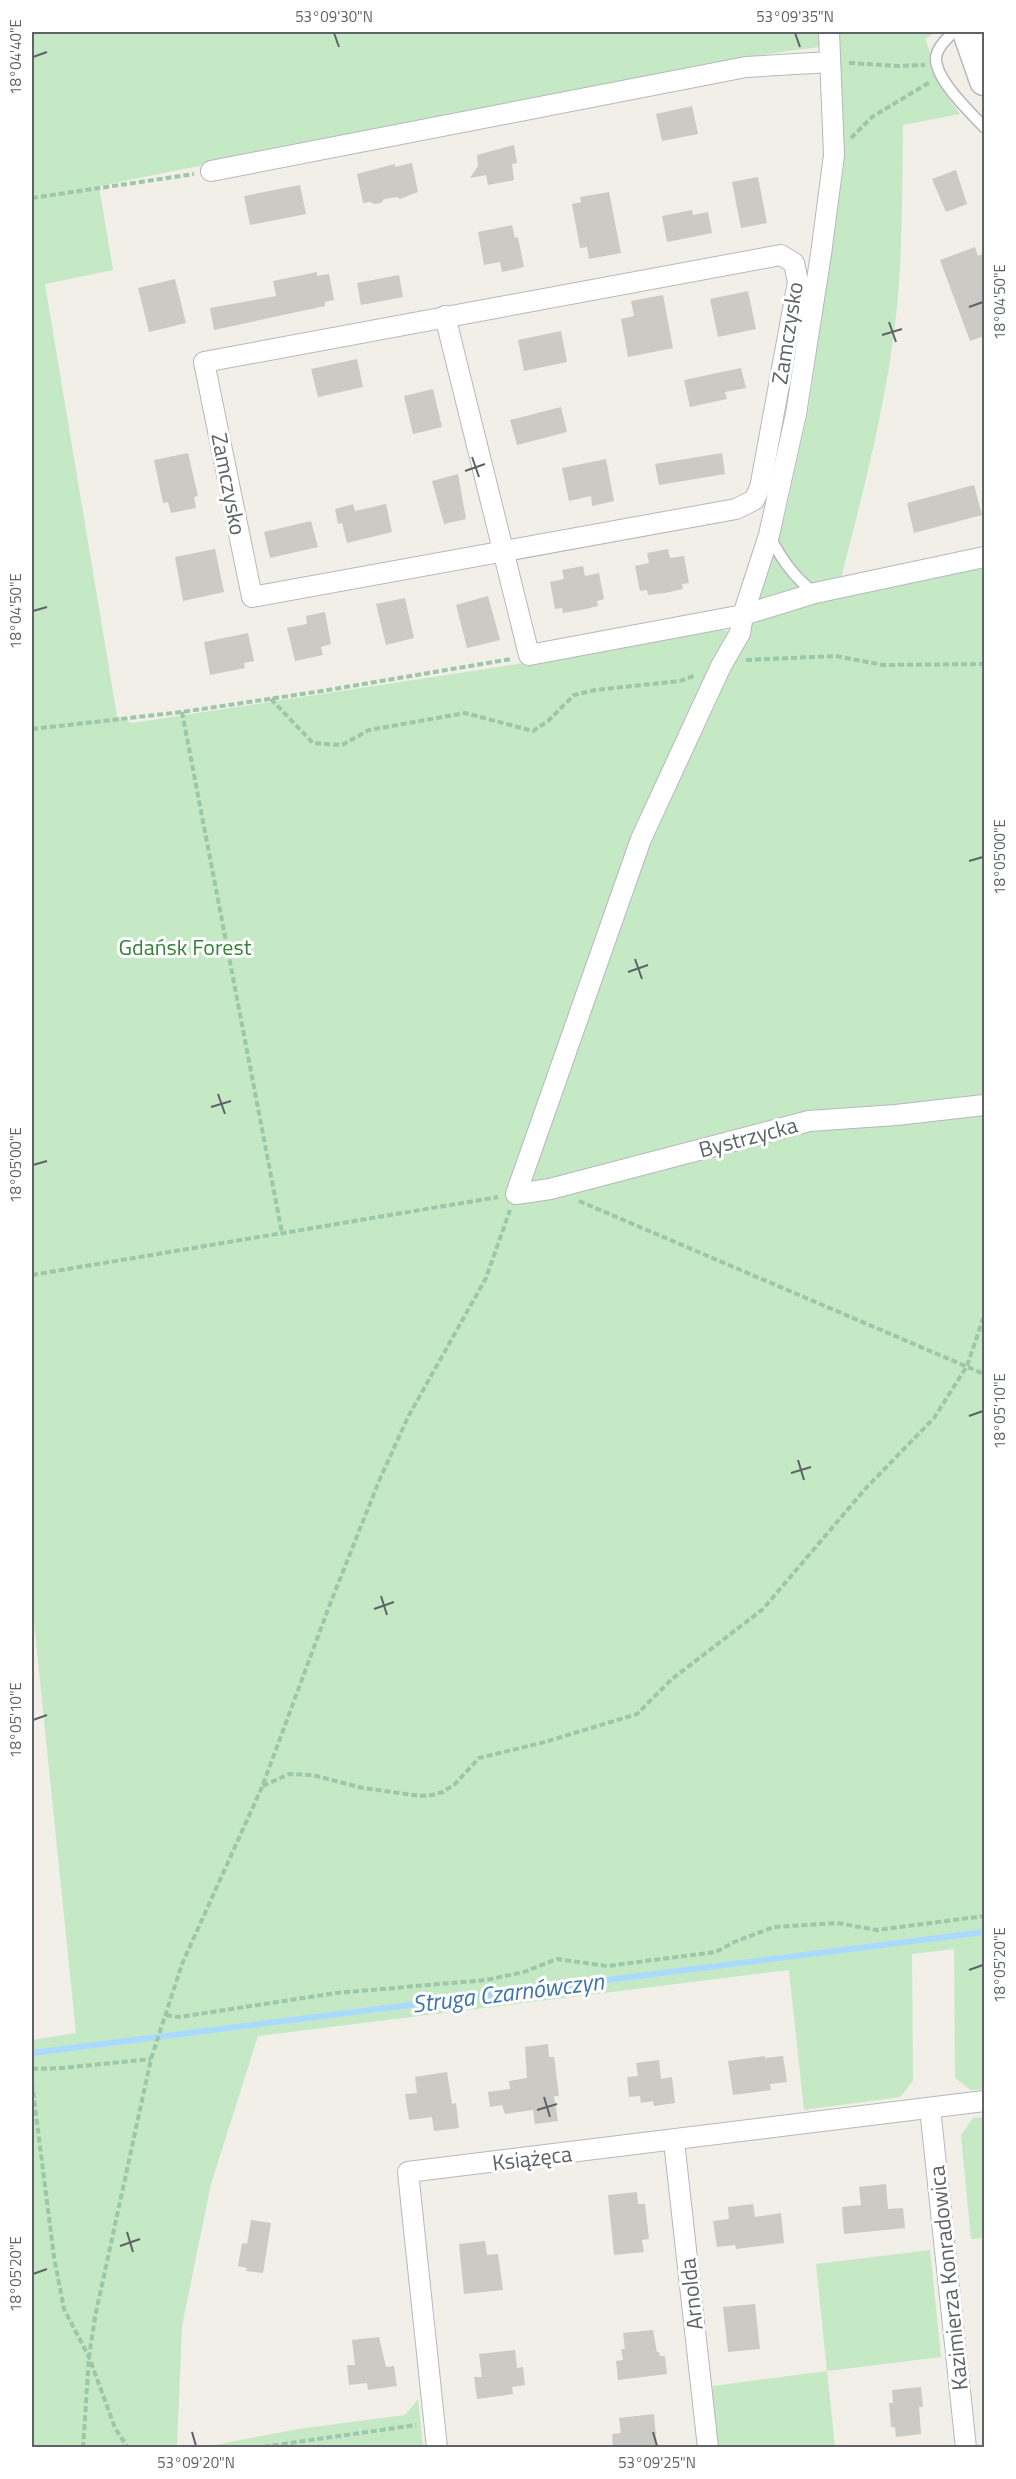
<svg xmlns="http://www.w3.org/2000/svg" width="1016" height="2479" viewBox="0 0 1016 2479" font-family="'Titillium Web',sans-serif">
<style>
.green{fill:#c5e8c5;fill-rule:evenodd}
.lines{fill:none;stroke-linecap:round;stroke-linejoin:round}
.stream{stroke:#aadaff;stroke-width:6}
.building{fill:#cccac5}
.lane-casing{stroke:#b5b8bc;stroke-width:13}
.street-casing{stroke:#b5b8bc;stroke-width:22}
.secondary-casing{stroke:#b6babf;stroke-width:31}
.path{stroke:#9cc7a9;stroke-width:4;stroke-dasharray:6 3;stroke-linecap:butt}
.lane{stroke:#fff;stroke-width:10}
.street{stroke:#fff;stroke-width:20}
.secondary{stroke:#fff;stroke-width:28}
.ticks{fill:none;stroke:#5f6368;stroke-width:2}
.labels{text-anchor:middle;stroke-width:6;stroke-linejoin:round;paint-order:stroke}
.street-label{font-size:22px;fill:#5f6368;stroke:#fff}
.park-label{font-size:22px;fill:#348238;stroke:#fff}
.water-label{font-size:24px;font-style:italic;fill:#4174aa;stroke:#fff}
.neatline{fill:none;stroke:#5f6368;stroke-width:2}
.ticks-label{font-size:15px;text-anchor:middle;fill:#5f6368}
</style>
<rect width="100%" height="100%" fill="#f1efe8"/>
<g class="green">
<path d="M32,32H936L925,39L947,96L960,114L903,125C902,192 903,259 895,325C884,415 859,509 836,597L984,566V2089L971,2090L955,2078L954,1949L912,1954L913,2081L900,2097L804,2110L789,1970L258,2036L211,2184L182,2326L177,2447H32V2040L76,2033L32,1603ZM840,44L844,165L808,412L785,515L746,633L718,630L524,663L132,723L117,716L45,284L113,270L99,186L739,58Z"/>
<path d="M984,2117V2238L971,2239L961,2135L973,2118Z"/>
<path d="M930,2250L941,2357L827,2371L835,2447H717L713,2409V2386L827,2371L816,2264Z"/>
<path d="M418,2399L423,2447H204L298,2429L405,2415Z"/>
</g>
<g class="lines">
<path class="stream" d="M32,2053L984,1932"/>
</g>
<g class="building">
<path d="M692,106L698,134L662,141L656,114Z"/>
<path d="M514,145L517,163L512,164L514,180L488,185L486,175L470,178L478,166L477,155Z"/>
<path d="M412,163L418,192L400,199L397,197L384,199L381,203L374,204L370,202L363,203L357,174L395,164V167Z"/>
<path d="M956,170L967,204L946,212L932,179Z"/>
<path d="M758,177L767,223L741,228L732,182Z"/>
<path d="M300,185L306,214L250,225L244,196Z"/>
<path d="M609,192L621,253L589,259L587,247L580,248L572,204L581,202L580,197Z"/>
<path d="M692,210L693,215L708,212L712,233L667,242L662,216Z"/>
<path d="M512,225L515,238L518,237L524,267L502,272L500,262L484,265L478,232Z"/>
<path d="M975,247L978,256L984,253V336L970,341L940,260Z"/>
<path d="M317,272V276L329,274L334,300L325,302V306L214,330L210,308L276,296L273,281Z"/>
<path d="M399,275L403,297L361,305L357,283Z"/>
<path d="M175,279L186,323L149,332L138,288Z"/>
<path d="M748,291L756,329L718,337L710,299Z"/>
<path d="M663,295L673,348L628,357L621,319L634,316L631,301Z"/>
<path d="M561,331L567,362L524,371L518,340Z"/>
<path d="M357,359L363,387L318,397L311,369Z"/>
<path d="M741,368L746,388L725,392L727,399L690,407L684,380Z"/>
<path d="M433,389L442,427L413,434L404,396Z"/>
<path d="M561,407L567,432L517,445L510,420Z"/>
<path d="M188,453L198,496L194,497L196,508L171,513L168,502L163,503L154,460Z"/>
<path d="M722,453L725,474L659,485L655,464Z"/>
<path d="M606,459L614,501L592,506L591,496L569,501L562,468Z"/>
<path d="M458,474L466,519L444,524L432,481Z"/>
<path d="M974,485L982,515L914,533L907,503Z"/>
<path d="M353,504L355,511L386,504L392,532L347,543L342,523L338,524L335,509Z"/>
<path d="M311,521L318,547L270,558L264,532Z"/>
<path d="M215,549L224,592L183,601L175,557Z"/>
<path d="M668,549L670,558L684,556L689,583L682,584L683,589L665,593L648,595L647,590L640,591L635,566L649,563L647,553Z"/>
<path d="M583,566L585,576L599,573L604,599L597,601L598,606L581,610L563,613L562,608L555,609L550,582L564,579L562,570Z"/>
<path d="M488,596L500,640L467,648L456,605Z"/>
<path d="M405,598L414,638L386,645L376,604Z"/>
<path d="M325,612L331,644L321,647L323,655L295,661L287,628L307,624L306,616Z"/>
<path d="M248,633L254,661L244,663L245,668L210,675L204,642Z"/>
<path d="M548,2044L549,2057H554L559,2096H554L558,2121L535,2124L533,2110L505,2114L502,2105L490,2107L488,2092L510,2089L509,2081L527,2078L525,2047Z"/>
<path d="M765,2056V2058L783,2056L787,2082L770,2084L771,2090L733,2095L728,2061Z"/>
<path d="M659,2060L661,2079L672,2077L675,2103L654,2106L653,2101L641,2103L640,2096L629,2097L627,2077L638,2076L636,2063Z"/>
<path d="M447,2072L452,2104L456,2103L459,2128L434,2131L432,2117L409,2120L405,2094L417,2093L415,2077Z"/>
<path d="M886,2184L888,2209L903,2208L905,2228L844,2234L842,2207L861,2205L859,2187Z"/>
<path d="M637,2192L638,2204H645L649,2239L642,2240L644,2252L614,2255L608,2195Z"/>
<path d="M753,2204L755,2217L781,2213L784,2243L736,2249L735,2245L717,2247L713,2221L729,2219L728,2207Z"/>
<path d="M251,2220L271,2223L263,2273L246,2271L247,2268L238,2266L242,2243L247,2244Z"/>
<path d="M485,2241L487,2255L498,2254L503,2290L464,2294L459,2244Z"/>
<path d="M755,2304L760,2349L728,2352L723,2307Z"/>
<path d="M653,2330L657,2352H659L660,2356H665L667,2374L618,2380L616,2361L623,2360L621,2349H625L623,2333Z"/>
<path d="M379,2337L386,2367L394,2366L397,2386L368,2390L367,2383L349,2385L347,2365H355L352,2340Z"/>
<path d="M515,2350L517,2368L523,2367L525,2385L512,2387L513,2394L477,2399L474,2377H482L479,2354Z"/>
<path d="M921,2387L923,2407H919L921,2434L896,2437L895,2427H891L889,2403H893L892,2390Z"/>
<path d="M654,2414L657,2448H613L612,2434L621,2433L619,2418Z"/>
</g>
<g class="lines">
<defs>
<g id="lane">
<path d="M954,32C947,38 936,48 936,59C936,80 970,112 984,127"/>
<path d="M769,536C782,559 793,577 815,593"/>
</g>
<g id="street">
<path d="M829,32L834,155L821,254L796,414L769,535L743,615L740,633L721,666L641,839L516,1194L550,1189L809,1121L896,1115L984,1105"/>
<path d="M211,171L746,67L830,62"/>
<path d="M781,255L794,263L798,282L760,488L754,500L736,509L252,597L204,362Z"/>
<path d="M445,316L529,655L743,615L815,593L984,557"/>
<path d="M930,2108L966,2448"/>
<path d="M674,2141L708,2448"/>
<path d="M437,2448L408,2172L984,2101"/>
</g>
<path id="secondary" d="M967,32L984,81"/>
</defs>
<use href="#lane" class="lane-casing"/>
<use href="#street" class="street-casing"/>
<use href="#secondary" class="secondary-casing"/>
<g class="path">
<path d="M849,63L899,66L925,65"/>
<path d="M851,138L872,117L930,82"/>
<path d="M32,198L194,174"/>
<path d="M32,280V286"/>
<path d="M746,660L836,656L883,665L984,664"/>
<path d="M271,699L313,743L342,745L369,730L465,713L533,731L548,721L574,695L595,690L680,681L696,675"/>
<path d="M182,712L282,1233"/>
<path d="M32,729L182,712L322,691L511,659"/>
<path d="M579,1201L984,1374"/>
<path d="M32,1275L498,1197"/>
<path d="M263,1786L289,1774L312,1775L363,1788L420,1796L432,1795L443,1792L455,1784L479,1758L545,1742L637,1714L672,1679L763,1609L866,1488L934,1418L967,1366L984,1316"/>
<path d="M166,2015L179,2017L336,1993L486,1980L524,1972L557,1959L607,1966L716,1952L734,1942L774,1927L837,1923L877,1930L984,1916"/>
<path d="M32,2069L62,2068L151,2059"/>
<path d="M32,2083L54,2257L64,2309L89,2357L115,2428L128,2448"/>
<path d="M83,2448L89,2357L95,2317L151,2059L182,1964L262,1787L330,1604L379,1481L408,1417L486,1278L510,1210"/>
<path d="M255,2448L416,2425"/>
</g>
<use href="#lane" class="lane"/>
<use href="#street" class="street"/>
<use href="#secondary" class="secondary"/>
</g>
<path class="ticks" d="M334,33L339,47M795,33L800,47M33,57L47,52M969,307L983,302M889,322L896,342M882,335L902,329M472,457L479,477M465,471L485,464M33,611L47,607M969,861L983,857M635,959L642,979M628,972L648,965M218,1094L225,1114M211,1107L231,1101M33,1165L47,1161M969,1416L983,1411M798,1460L804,1480M791,1473L811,1467M381,1596L387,1615M374,1609L394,1602M33,1720L47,1715M969,1970L983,1965M544,2097L550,2117M537,2110L557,2104M127,2232L133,2252M120,2246L140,2239M33,2274L47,2269M192,2432L196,2446M653,2432L657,2446"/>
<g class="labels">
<g class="street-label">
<text transform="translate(787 333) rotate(-81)" y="8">Zamczysko</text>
<text transform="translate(229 484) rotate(79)" y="8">Zamczysko</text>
<text transform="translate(748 1137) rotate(-15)" y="8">Bystrzycka</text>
<text transform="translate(532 2158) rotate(-7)" y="8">Książęca</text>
<text transform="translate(948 2278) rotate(-96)" y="8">Kazimierza Konradowica</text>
<text transform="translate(691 2294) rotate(-96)" y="8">Arnolda</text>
</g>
<g class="park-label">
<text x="185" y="955">Gdańsk Forest</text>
</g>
<g class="water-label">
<text transform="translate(508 1993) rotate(-7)" y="8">Struga Czarnówczyn</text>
</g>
</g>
<rect width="1016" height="2479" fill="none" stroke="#ffffff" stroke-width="66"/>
<rect x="33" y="33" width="950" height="2413" class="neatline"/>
<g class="ticks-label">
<text x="334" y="22">53°09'30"N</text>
<text x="795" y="22">53°09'35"N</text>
<text transform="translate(16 57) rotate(-90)" y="5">18°04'40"E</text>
<text transform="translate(1000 302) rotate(-90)" y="5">18°04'50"E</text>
<text transform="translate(16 611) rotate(-90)" y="5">18°04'50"E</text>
<text transform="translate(1000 857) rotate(-90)" y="5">18°05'00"E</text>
<text transform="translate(16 1165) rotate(-90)" y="5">18°05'00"E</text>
<text transform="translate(1000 1411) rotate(-90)" y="5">18°05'10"E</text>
<text transform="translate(16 1720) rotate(-90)" y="5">18°05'10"E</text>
<text transform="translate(1000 1965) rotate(-90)" y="5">18°05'20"E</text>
<text transform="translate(16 2274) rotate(-90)" y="5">18°05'20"E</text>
<text x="196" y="2468">53°09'20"N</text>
<text x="657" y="2468">53°09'25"N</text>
</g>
</svg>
